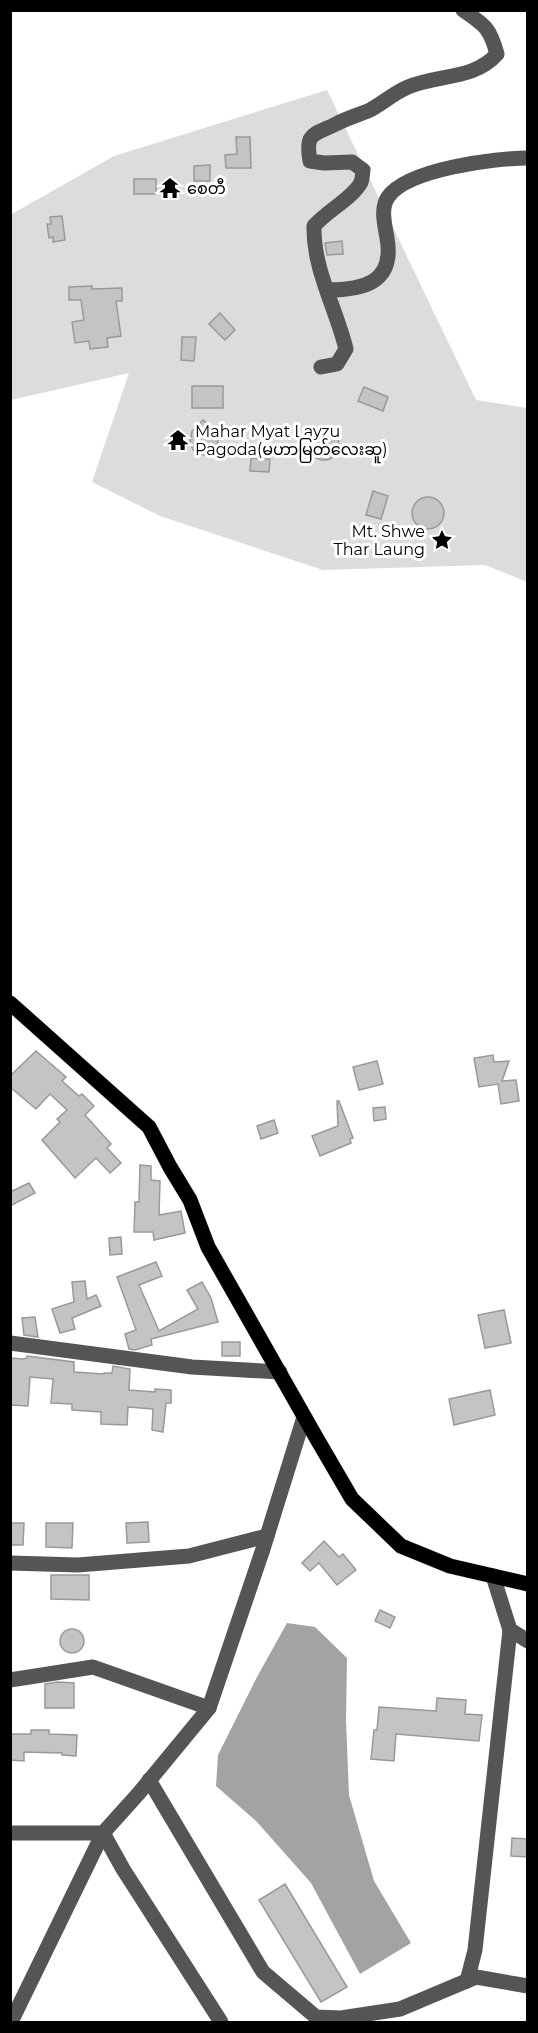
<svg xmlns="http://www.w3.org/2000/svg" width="538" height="2033" viewBox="0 0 538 2033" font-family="Montserrat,'Noto Sans Myanmar',sans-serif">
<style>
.green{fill:#dcdcdc}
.water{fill:#a3a3a3}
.building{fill:#c4c4c4;stroke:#999;stroke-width:1.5}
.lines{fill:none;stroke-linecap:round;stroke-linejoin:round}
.major-casing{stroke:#dbdbdb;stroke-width:16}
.minor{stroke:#555;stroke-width:15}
.major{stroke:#000;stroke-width:15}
.labels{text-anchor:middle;stroke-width:6;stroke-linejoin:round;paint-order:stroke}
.poi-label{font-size:16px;fill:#000;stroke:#fff;text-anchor:start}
</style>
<rect width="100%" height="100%" fill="#fff"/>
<path class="green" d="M327,90L476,400L527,408V582L485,565L323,570L160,516L92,482L129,373L11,400L10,215L114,156Z"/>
<path class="water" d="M287,1623L315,1627L347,1658L346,1720L349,1795L374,1881L411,1943L360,1974L311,1883L257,1822L216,1786L218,1755L257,1677Z"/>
<g class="building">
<path d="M236,137H250L251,168H226L225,155L237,154Z"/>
<path d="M210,165V181H194V166Z"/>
<rect x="134" y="179" width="22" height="15"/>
<path d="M62,216L65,240L53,242V237L49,238L47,224H51L50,217Z"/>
<path d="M342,241L343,254L327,255L325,243Z"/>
<path d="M92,286V289L122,288V301H116L121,336L107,338L108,347L90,349L89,341L75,343L72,322L84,320L81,300H69V287Z"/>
<path d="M220,313L235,330L225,340L209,324Z"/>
<path d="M182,337H196L194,361L181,360Z"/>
<rect x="192" y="386" width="31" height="22"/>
<path d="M364,387L388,397L383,411L358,401Z"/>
<path d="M203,420L215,430L219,437L216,449L204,455L193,450L190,442L192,431Z"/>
<circle cx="324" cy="445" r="15"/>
<path d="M251,458L270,459L269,472L250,471Z"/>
<path d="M373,491L388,496L381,519L366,515Z"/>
<circle cx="428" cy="513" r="16"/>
<path d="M36,1051L66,1077L62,1081L79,1096L82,1094L94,1106L85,1115L111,1144L107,1148L121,1163L110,1173L96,1158L75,1178L42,1140L60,1122L57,1119L67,1110L50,1094L36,1109L10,1087V1076Z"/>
<path d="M493,1055L494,1062L509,1061L502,1081L516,1080L519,1101L501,1104L498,1084L479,1087L474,1058Z"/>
<path d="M377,1061L383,1084L359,1090L353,1067Z"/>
<path d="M337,1101H339L353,1138L350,1139L351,1143L320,1156L312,1136L338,1126Z"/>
<path d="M385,1107L386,1119L374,1121L373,1108Z"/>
<path d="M274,1120L278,1133L261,1139L257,1126Z"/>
<path d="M140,1165L151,1166V1180L160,1181L159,1215L181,1211L185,1233L154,1240L153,1232H134L135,1202H139Z"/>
<path d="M29,1183L35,1193L10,1206V1192Z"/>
<path d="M121,1237L122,1254L110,1255L109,1238Z"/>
<path d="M156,1262L162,1276L139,1285L159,1331L198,1309L187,1290L202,1282L211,1298L218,1322L151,1339L152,1345L135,1350L129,1349L125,1334L136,1330L117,1277Z"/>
<path d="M85,1281L87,1299L96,1295L101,1306L72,1318L75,1329L60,1333L52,1309L74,1302L72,1282Z"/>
<path d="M504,1310L511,1343L485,1348L478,1315Z"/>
<path d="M35,1317L38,1337L24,1335L22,1318Z"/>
<rect x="222" y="1342" width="18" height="14"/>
<path d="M27,1356L74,1362V1372L104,1374V1373H112L113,1366L130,1369L129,1390L155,1392V1389L171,1390V1403H166L163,1432L152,1430L153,1409L128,1407L127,1425L101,1424V1412L72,1410V1404L51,1403L53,1379L30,1377L28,1406L10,1405L11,1358L23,1359L27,1358Z"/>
<path d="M490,1390L495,1415L454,1425L449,1399Z"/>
<path d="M148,1522L149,1542L127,1543L126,1523Z"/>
<path d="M10,1523H24L23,1545H10Z"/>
<path d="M46,1523H73L72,1548L46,1547Z"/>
<path d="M324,1541L339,1557L343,1554L356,1570L337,1585L319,1563L310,1571L302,1563Z"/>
<path d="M51,1575H89V1600L51,1599Z"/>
<path d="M380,1610L395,1617L390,1628L375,1621Z"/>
<circle cx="72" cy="1641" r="12"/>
<path d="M58,1682L74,1683V1708H45V1684Z"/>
<path d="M437,1698L466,1700L465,1714L482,1715L479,1741L396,1734L394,1761L371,1759L374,1730H377L379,1707L436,1711Z"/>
<path d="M31,1730H49V1734L77,1735L76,1756L62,1755V1753L24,1752V1761L10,1760V1734H31Z"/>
<path d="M512,1838L528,1839V1857L511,1856Z"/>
<path d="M285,1884L347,1987L321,2002L259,1900Z"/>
</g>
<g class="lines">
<defs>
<path id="major" d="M10,1003L149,1127L170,1167L190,1200L208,1247L317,1439L352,1499L401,1546L450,1566L528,1584"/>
</defs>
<use href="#major" class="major-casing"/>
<g class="minor">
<path d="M327,290C363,290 395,283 387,238C385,225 380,209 388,197C407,169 496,158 528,158"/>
<path d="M321,367L337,364L346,349C336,308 313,269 314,226C327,211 351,199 360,184C363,180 362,174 363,170L352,162L324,163L310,161C305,133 313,135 334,125C347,118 355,116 368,111C381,105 393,93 408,87C439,74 474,80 497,54C490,28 485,25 463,10"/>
<path d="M10,1343L192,1367L280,1372"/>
<path d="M10,1563L78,1565L189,1556L267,1536"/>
<path d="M493,1576L510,1630L528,1641"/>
<path d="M10,1680L93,1667L209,1708"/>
<path d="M149,1780L263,1972L316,2017L341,2018L400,2009L476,1977L528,1986"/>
<path d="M10,1833H103L139,1793L209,1708L263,1549L304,1417"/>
<path d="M103,1833L123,1869L221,2022"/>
<path d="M467,1981L475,1950L510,1630"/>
<path d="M11,2022L103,1833"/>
</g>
<use href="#major" class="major"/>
</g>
<defs>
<symbol id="temple-bare" viewBox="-9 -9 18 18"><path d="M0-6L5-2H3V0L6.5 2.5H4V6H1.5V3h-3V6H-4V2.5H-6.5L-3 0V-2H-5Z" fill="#000" stroke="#fff" stroke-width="2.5" paint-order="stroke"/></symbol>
<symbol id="sight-bare" viewBox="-9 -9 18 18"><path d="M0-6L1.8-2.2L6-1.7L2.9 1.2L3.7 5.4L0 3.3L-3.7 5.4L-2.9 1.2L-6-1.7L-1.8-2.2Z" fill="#000" stroke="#fff" stroke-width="2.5" paint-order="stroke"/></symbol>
</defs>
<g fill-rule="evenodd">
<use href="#temple-bare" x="155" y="173" width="30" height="30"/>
<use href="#temple-bare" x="163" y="425" width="30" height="30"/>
<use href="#sight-bare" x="427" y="525" width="30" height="30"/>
</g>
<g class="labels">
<g class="poi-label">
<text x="187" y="194">စေတီ</text>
<text x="195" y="437">Mahar Myat Layzu<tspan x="195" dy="18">Pagoda(မဟာမြတ်လေးဆူ)</tspan></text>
<text x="425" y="537" text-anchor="end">Mt. Shwe<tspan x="425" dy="18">Thar Laung</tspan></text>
</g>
</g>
<rect width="538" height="2033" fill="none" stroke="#000000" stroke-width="24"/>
</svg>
